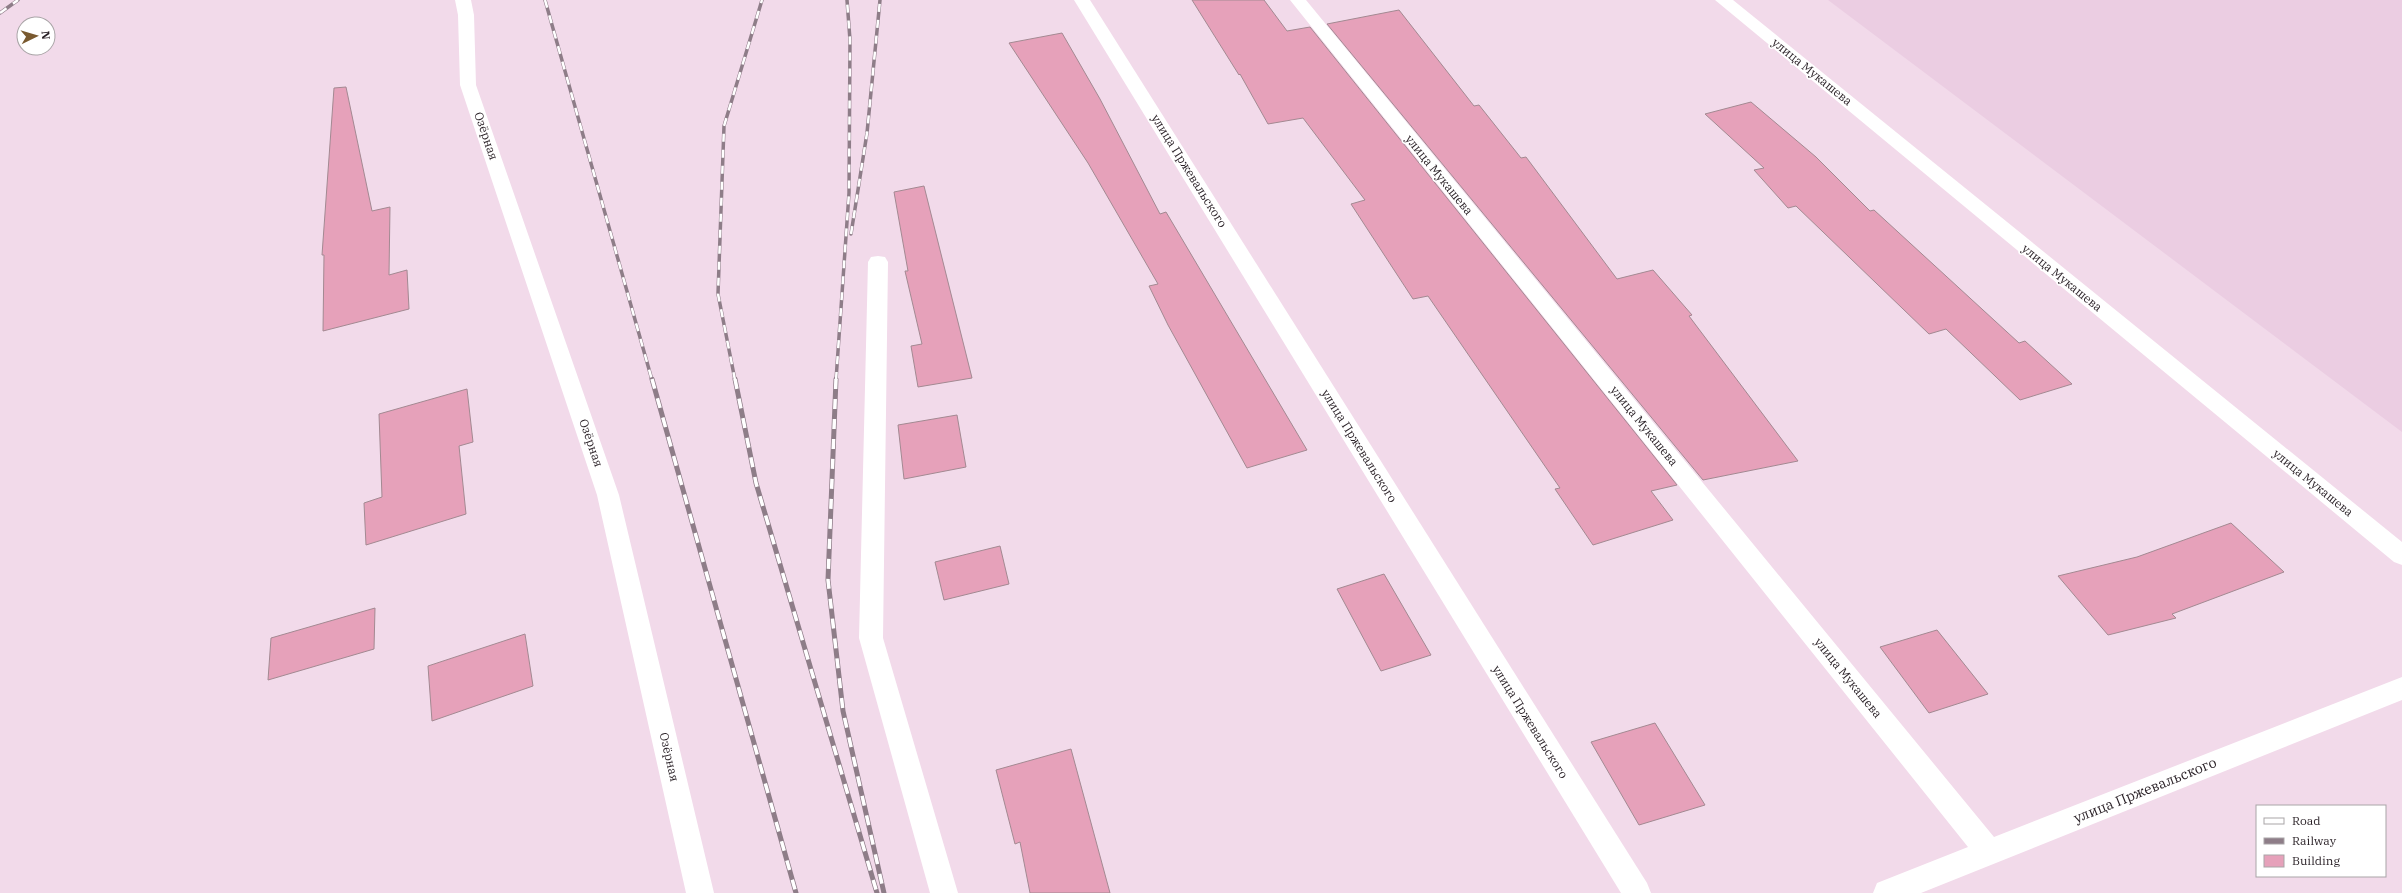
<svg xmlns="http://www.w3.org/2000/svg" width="2402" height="893" viewBox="0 0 2402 893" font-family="'IBM Plex Serif',serif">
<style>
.built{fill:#ebcde2}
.building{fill:#e6a1ba;stroke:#a38992}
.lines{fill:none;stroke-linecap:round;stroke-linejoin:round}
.lane{fill:#fff;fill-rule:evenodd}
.street{fill:#fff;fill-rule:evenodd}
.rail-far1-casing{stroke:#8e7d88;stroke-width:3.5}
.rail-casing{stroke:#8e7d88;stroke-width:5}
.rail-far1{stroke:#fff;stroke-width:2.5;stroke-dasharray:8;stroke-linecap:butt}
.rail{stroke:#fff;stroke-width:3.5;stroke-dasharray:10;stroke-linecap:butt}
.labels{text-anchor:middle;stroke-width:3.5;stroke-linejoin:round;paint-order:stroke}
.street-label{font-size:12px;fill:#271e24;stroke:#fff}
.near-street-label{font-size:14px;fill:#271e24;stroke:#fff}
</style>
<rect width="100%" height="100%" fill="#f2daea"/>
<path class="built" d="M1828,0H2402V432Z"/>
<g class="building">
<path d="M1192,0H1264L1287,31L1310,27L1677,485L1651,491L1673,520L1593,545L1555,489L1560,488L1428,296L1413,299L1351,204L1365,200L1303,118L1268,124L1240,74L1239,75Z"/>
<path d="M1399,10L1474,106L1479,105L1521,158L1526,157L1617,279L1653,270L1692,315L1689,316L1798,461L1703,480L1327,24Z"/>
<path d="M1062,33L1100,99L1160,214L1166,212L1307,450L1247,468L1168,325L1149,286L1158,284L1088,163L1009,43Z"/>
<path d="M346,87L372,211L390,207L389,275L407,270L409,309L323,331L324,255H322L334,88Z"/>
<path d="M1751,102L1816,157L1870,211L1874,210L2019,343L2025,341L2072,384L2020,400L1946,329L1929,334L1796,206L1788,208L1754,170L1764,168L1705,114Z"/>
<path d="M924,186L972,378L918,387L911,346L922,344L905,271H908L894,192Z"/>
<path d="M467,389L473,442L459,446L466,514L366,545L364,503L382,497L379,414Z"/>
<path d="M957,415L966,467L904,479L898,425Z"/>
<path d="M2231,523L2284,572L2172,614L2176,618L2108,635L2058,576L2137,557Z"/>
<path d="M1000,546L1009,584L944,600L935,562Z"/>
<path d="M1384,574L1431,655L1381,671L1337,589Z"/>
<path d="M375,608L374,649L268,680L271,638Z"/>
<path d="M1937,630L1988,694L1929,713L1880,647Z"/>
<path d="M525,634L533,686L432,721L428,666Z"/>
<path d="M1655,723L1705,805L1639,825L1591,742Z"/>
<path d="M1071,749L1110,893H1030L1020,842L1015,844L996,770Z"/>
</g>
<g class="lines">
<g class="lane">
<path d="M455,0H471L474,15L476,85L619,495L714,893H686L597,495L460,85L458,15Z"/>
<path d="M878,256L885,257L888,262L883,638L958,893H930L859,638L868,262L871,257Z"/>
</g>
<g class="street">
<path d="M1074,0H1090L1647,883L1651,893H1621Z"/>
<path d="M1290,0H1306L1994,837L2402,677V700L1921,893H1873L1877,883L1968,847Z"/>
<path d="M1715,0H1733L2402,542V565L2394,562Z"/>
</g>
<defs>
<g id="rail-far1">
<path d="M545,0L652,380"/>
<path d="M0,13L18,0"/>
<path d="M851,234L867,133L880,0"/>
<path d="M735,380L718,294L724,126L762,0"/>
<path d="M836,380L849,193L850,40L847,0"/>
</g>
<g id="rail">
<path d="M652,379L796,893"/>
<path d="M735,379L756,483L877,893"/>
<path d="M836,379L828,580L843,711L884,893"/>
</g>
</defs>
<use href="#rail-far1" class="rail-far1-casing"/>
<use href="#rail" class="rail-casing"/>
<use href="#rail-far1" class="rail-far1"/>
<use href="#rail" class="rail"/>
</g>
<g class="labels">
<g class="street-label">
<text transform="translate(1812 72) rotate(39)" y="4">улица Мукашева</text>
<text transform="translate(486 136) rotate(71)" y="4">Озёрная</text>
<text transform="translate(1189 171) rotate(58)" y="4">улица Пржевальского</text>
<text transform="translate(1439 175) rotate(51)" y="4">улица Мукашева</text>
<text transform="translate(2062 278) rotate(39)" y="4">улица Мукашева</text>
<text transform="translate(1644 426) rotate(51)" y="4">улица Мукашева</text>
<text transform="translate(591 443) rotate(71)" y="4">Озёрная</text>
<text transform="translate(1359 446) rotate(58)" y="4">улица Пржевальского</text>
<text transform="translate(2313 483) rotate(39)" y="4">улица Мукашева</text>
<text transform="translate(1848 678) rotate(51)" y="4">улица Мукашева</text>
<text transform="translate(1530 722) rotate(58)" y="4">улица Пржевальского</text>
<text transform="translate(669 757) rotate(77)" y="4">Озёрная</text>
</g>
<g class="near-street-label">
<text transform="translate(2145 790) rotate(-22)" y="5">улица Пржевальского</text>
</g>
</g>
<rect x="2256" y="805" width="130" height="72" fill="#ffffff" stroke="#a9a5a7"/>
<rect x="2264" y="818" width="20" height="6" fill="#ffffff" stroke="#a9a5a7"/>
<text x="2292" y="825" font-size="12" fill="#271e24">Road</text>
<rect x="2264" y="838" width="20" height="6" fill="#8e7d88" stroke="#a9a5a7"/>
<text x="2292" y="845" font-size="12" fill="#271e24">Railway</text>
<rect x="2264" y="855" width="20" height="12" fill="#e6a1ba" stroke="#a9a5a7"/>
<text x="2292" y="865" font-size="12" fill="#271e24">Building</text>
<g transform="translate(36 36) rotate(85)"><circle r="19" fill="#ffffff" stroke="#a9a5a7"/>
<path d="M0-3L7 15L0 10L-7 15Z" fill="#79592f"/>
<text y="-6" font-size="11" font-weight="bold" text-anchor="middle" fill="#271e24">N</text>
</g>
</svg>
